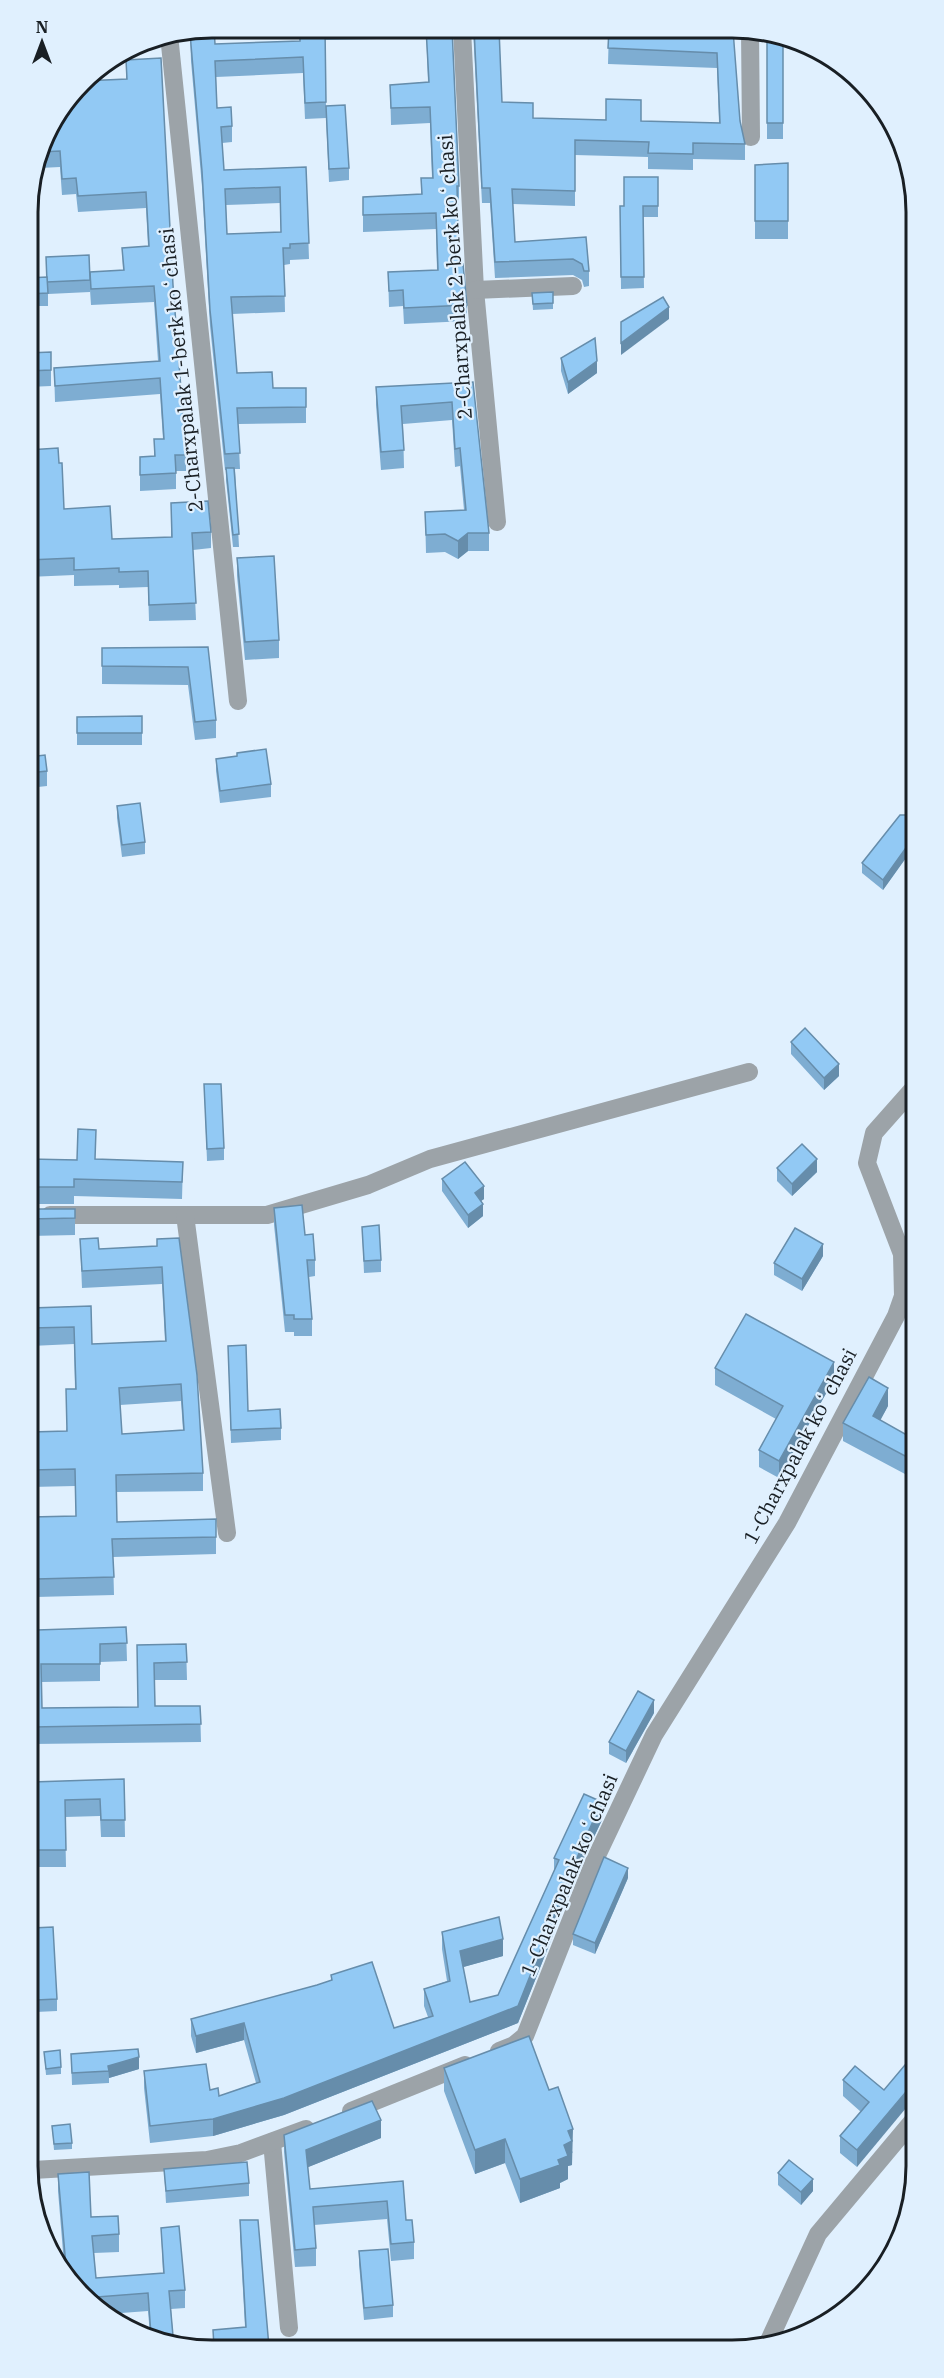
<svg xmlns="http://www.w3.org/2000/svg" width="944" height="2378" viewBox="0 0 944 2378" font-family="'IBM Plex Serif',serif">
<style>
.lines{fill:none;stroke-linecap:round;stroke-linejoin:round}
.minor{stroke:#9ca3a8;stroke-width:18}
.wall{fill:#7eadd2;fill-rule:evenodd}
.shaded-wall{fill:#668dab}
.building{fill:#92c9f4;stroke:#668dab;stroke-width:1.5;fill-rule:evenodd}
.labels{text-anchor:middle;stroke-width:4.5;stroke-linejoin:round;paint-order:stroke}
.street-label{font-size:20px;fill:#191f24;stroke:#e0f0fe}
.rim{fill:none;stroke:#191f24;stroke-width:3}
</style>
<rect width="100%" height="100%" fill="#e0f0fe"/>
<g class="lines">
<g class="minor">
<path d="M462,29L475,290L497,522"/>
<path d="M750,30L751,137"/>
<path d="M169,35L238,701"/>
<path d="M475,290L573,286"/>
<path d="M50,1215H267L368,1185L430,1159L749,1072"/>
<path d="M185,1215L227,1533"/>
<path d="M499,2051L514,2045L525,2036L593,1864L654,1735L787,1523L896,1316L903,1296L902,1254L867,1163L874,1133L913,1089"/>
<path d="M351,2111L465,2065"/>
<path d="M272,2142L289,2328"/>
<path d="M33,2170L207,2160L241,2153L306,2129"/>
<path d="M767,2345L818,2234L916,2117"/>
</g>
</g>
<g class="wall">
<path d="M299,28H377V39L325,40L326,106L349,168V180L329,182L326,118L305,119L303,73L216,77L217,108L232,126V142L222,143L224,170L306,167L309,259L290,260V264L284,265L285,312L232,314L237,373L273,388H306V423L238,424L240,469H235L239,547H233L226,480V470H225L210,326L202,187L191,61L190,31L215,44L300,41ZM280,203L281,232L227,234L226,205Z"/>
<path d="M426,28H452L459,186V202H457L459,264L467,305V321L404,324L403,306L389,307L388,272L437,270L436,229L363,232V197L421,194V178H432L430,123L391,125L390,85L428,82Z"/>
<path d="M473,29H499L502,102L533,118L719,123L717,68L608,64L609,29L733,37L740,121L745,144V160L693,159V170L648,169V157L575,155V206L513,204L515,242L586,237L589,271V286L584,287L582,280L573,275L495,278L490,203H482Z"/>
<path d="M767,30L783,36V139H767Z"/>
<path d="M126,60L173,285L186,455V471H176V489L140,491V457L154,456V439H163L160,394L55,402L54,368L158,361L154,302L91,305L90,290V292L48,294V306H28V278L46,277V257L90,278L123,270L122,248L148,246L146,208L78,212L76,194L62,195L60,167L40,168L39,156L46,132L52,131L51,123L83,81L126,79Z"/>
<path d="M788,163V239H755V165Z"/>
<path d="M658,177V217H643L644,288L621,289L620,206H624Z"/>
<path d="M553,292V309L533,310L532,293Z"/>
<path d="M28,353L51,370V386L28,387Z"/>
<path d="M561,358L597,373L568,394L561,371Z"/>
<path d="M473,382L489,533V551H468L458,559L445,552L426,553L425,512L464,510L460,466L455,467L452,420L403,424L404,468L381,470L376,405V387Z"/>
<path d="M28,450L59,463L64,509L112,539L171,537V503L211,532V548L193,550L196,620L149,621L148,587L119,588V585L74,586V575L28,577Z"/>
<path d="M237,558L279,640V658L245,660L237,576Z"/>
<path d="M208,647L216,720V738L195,740L188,685L102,684V648Z"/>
<path d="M142,716V745H77V717Z"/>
<path d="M29,757L47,771V786L29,788Z"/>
<path d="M216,759L271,784V797L220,803L216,771Z"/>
<path d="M117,806L145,842V854L122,857L117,818Z"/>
<path d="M913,820V848L883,890L862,873V863Z"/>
<path d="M791,1042L839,1076L824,1090L791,1054Z"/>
<path d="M204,1084L224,1148V1160L207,1161Z"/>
<path d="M30,1159L183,1162L182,1199L74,1196V1204H30Z"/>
<path d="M777,1168L817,1172L792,1196L777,1181Z"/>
<path d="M442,1179L484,1199L481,1201L483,1216L468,1228L442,1191Z"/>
<path d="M274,1208L305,1235L315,1260V1276L309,1277L312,1319V1336H294V1332H285L274,1225Z"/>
<path d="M30,1209H75V1235L30,1236Z"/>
<path d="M362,1227L381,1260V1272L364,1273Z"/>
<path d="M80,1239L99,1249L157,1246V1239L203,1473V1491L117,1492V1522L216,1519V1554L113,1557L114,1595L36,1597L37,1630L126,1627L127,1661L100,1662V1681L42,1682V1708L138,1707L137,1645L186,1644L187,1680H154L155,1706H200L201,1742L32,1744L31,1517L76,1516L75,1486L31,1487V1432L66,1431L75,1389L74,1344L31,1346V1308L91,1306L92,1344L165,1341L162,1284L82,1288ZM181,1401L183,1430L122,1434L120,1405Z"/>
<path d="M823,1256L802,1291L774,1275V1263Z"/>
<path d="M228,1346L248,1411L281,1428V1440L231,1443Z"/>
<path d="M715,1368L834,1379L779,1478L759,1467V1450L776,1419L715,1385Z"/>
<path d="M888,1406L880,1420L914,1457L905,1474L843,1441V1423Z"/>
<path d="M654,1713L626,1763L609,1754V1742Z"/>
<path d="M124,1779L125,1837H101L100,1816L65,1817L66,1867H32V1782Z"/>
<path d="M602,1820L583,1860L518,2023L284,2115L213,2136L150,2143L144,2088V2071L210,2090L219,2096L256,2083L244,2040L196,2053L191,2036V2019L317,1985L331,1980V1975L394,2028L428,2017L424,2006V1989L447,1981L442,1949V1932L503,1956L463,1967L470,2002L498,1995L554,1871V1858Z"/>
<path d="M628,1878L595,1954L573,1945V1934Z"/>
<path d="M32,1928L57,1999V2011L36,2012L34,1969H32Z"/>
<path d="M44,2052L61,2067V2074L46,2075Z"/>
<path d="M71,2054L139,2069L109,2078V2083L72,2085Z"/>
<path d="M444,2068L573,2152L572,2153V2165L568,2166V2179L560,2183V2188L520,2203L505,2163L475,2174L444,2091Z"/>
<path d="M843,2080L884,2090L857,2167L840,2153V2136L861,2112L843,2096Z"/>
<path d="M52,2126L72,2143V2149L54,2150Z"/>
<path d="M284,2135L381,2138L308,2167L310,2189L403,2181L406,2220L414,2242V2259L391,2261L387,2219L314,2225L316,2248V2266L295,2267L284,2152Z"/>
<path d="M164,2169L249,2183V2196L166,2203Z"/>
<path d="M778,2173L813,2191L801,2205L778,2185Z"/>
<path d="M58,2174L91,2217L119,2234V2252L94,2253L96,2278L163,2273L161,2228L185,2290V2308L171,2309L174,2347L150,2335L148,2311L108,2314L90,2305L65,2276L58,2191Z"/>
<path d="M240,2220L269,2347H213V2330L245,2327L240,2236Z"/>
<path d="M359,2251L393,2305V2317L364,2320L359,2264Z"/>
</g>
<g class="shaded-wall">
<path d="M669,307V319L621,355V343Z"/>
<path d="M597,361V373L568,394V382Z"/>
<path d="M468,533V551L458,559V541Z"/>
<path d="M913,838V848L883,890V880Z"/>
<path d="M839,1064V1076L824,1090V1078Z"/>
<path d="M817,1159V1172L792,1196V1184Z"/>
<path d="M484,1186V1199L475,1205V1193Z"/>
<path d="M483,1204V1216L468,1228V1215Z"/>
<path d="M823,1244V1256L802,1291V1279Z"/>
<path d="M834,1362V1379L779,1478V1461Z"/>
<path d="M888,1388V1406L873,1434V1416Z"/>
<path d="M914,1439V1457L905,1474V1456Z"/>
<path d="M654,1700V1713L626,1763V1751Z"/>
<path d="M602,1802V1820L583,1860L518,2023L284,2115L213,2136V2119L518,2006L583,1843Z"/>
<path d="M628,1868V1878L595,1954V1943Z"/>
<path d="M503,1939V1956L460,1968V1951Z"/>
<path d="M244,2023V2040L196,2053V2036Z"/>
<path d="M139,2057V2069L109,2078L108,2066Z"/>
<path d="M916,2080V2096L857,2167V2150Z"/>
<path d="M381,2120V2138L306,2168V2150Z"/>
<path d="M573,2129L572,2165L568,2166V2179L560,2183V2188L520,2203V2179L558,2160L568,2131Z"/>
<path d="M505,2139V2163L475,2174V2150Z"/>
<path d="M813,2179V2191L801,2205V2192Z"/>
</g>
<g class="building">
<path d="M211,27H214L215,44L300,41V28H325L326,102L305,103L303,57L215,61L217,108L231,107L232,126L221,127L224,170L306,167L309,243L290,244V248H283L285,296L231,297L237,373L272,372L273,388H306V407L237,408L240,453L225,454L210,310L202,171L191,45L190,31ZM280,187L281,232L227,234L225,189Z"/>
<path d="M426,28H452L459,186H457L459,264H463L467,305L404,308L403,290L389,291L388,272L438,270L436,213L363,215V197L422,194L421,178H433L430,107L391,108L390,85L429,82Z"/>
<path d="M474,29H499L502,102L533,103V118L606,120V99L641,100V121L720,123L717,53L608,48L609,29L710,34V30H733L740,121L745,144L693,143V154L648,153L649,142L575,140V191L512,189L515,242L586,237L589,271H584L582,264L573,259L495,262L490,188H482Z"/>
<path d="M767,30L783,36V123H767Z"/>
<path d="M161,58L173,285L186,455H175L176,473L140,475V457L155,456L154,439H164L160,378L55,386L54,368L160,361L154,286L91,289L90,272L124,270L122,248L149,246L146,192L78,196L76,178L62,179L60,151L40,152L46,132L53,131L52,122L83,81L127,79L126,60Z"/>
<path d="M345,105L349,168L329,169L326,106Z"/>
<path d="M788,163V221H755V165Z"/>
<path d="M624,177H658V206H643L644,277H621L620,206H624Z"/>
<path d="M89,255L90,280L47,282L46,257Z"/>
<path d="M47,277L48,293L28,294V278Z"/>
<path d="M553,292V303L533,304L532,293Z"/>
<path d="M663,297L669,307L621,343V322Z"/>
<path d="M595,338L597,361L568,382L561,358Z"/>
<path d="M51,352V370L28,371V353Z"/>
<path d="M473,382L489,533H468L458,541L445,534L426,535L425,512L466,510L460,448L455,449L452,402L401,406L404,450L381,452L376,387Z"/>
<path d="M58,448L59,463H62L64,509L110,506L112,539L172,537L171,503L208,501L211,532L192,533L196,603L149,605L148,571L119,572V568L74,570V558L28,560V450Z"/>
<path d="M226,468H234L239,534L233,535Z"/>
<path d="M274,556L279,640L245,642L237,558Z"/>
<path d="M208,647L216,720L195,722L188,667L102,666V648Z"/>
<path d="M142,716V733H77V717Z"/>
<path d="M266,749L271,784L220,791L216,759L237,756V753Z"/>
<path d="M45,755L47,771L29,773V757Z"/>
<path d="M140,803L145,842L122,845L117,806Z"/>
<path d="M900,815H906L913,820V838L883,880L862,863Z"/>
<path d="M805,1028L839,1064L824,1078L791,1042Z"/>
<path d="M204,1084H221L224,1148L207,1149Z"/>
<path d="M78,1129L96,1130L95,1159L183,1162L182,1182L74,1179V1187H30V1159L77,1160Z"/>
<path d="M802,1144L817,1159L792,1184L777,1168Z"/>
<path d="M465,1162L484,1186L475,1193L483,1204L468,1215L442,1179Z"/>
<path d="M302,1205L305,1235L313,1234L315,1260H307L312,1319H294V1315H285L274,1208Z"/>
<path d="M30,1209H75V1218L30,1219Z"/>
<path d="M379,1225L381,1260L364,1261L362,1227Z"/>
<path d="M795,1228L823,1244L802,1279L774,1263Z"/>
<path d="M98,1238L99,1249L157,1246V1239L179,1238L197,1375L203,1473L116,1475L117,1522L216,1519V1537L112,1539L114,1577L36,1579L37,1630L126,1627L127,1643L100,1644V1664H41L42,1708L138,1707L137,1645L186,1644L187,1662L154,1663L155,1706H200L201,1724L32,1727L31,1517L76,1516L75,1469L31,1470V1432L67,1431L66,1389H76L74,1327L31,1328V1308L91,1306L92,1344L166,1341L162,1267L82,1271L80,1239ZM181,1384L184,1430L122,1434L119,1388Z"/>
<path d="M746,1314L834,1362L779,1461L759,1450L783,1406L715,1368Z"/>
<path d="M246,1345L248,1411L280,1409L281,1428L231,1430L228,1346Z"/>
<path d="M869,1377L888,1388L873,1416L914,1439L905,1456L843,1423Z"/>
<path d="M638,1691L654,1700L626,1751L609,1742Z"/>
<path d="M124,1779L125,1820H101L100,1799L65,1800L66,1850H32V1782Z"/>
<path d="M584,1794L602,1802L583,1843L518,2006L284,2098L213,2119L150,2126L144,2071L206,2064L210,2090L218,2088L219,2096L260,2082L244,2023L196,2036L191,2019L317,1985L332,1980L331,1975L372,1962L394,2028L433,2016L424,1989L450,1981L442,1932L499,1917L503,1939L460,1951L470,2002L498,1995L559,1860L554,1858Z"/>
<path d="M604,1857L628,1868L595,1943L573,1934Z"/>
<path d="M53,1927L57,1999L36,2000L34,1957H32V1928Z"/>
<path d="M529,2036L549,2090L558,2087L573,2129L568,2131L572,2141L564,2145L568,2156L558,2160L560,2165L520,2179L505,2139L475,2150L444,2068Z"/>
<path d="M138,2049L139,2057L108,2066L109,2071L72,2073L71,2054Z"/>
<path d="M60,2050L61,2067L46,2069L44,2052Z"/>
<path d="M915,2053L916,2054V2080L857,2150L840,2136L869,2102L843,2080L855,2066L884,2090Z"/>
<path d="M372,2101L381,2120L306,2150L310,2189L403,2181L406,2220H412L414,2242L391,2244L387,2201L313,2207L316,2248L295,2250L284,2135Z"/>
<path d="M70,2124L72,2143L54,2144L52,2126Z"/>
<path d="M789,2160L813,2179L801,2192L778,2173Z"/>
<path d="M247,2162L249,2183L166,2191L164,2169Z"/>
<path d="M89,2172L91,2217L118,2216L119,2234L92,2236L96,2278L164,2273L161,2228L179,2226L185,2290L169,2291L174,2347L151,2335L148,2293L84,2298L67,2278L58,2174Z"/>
<path d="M240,2220H258L269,2347H214L213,2330L246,2327Z"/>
<path d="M388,2249L393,2305L364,2308L359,2251Z"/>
</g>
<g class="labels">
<g class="street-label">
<text transform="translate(455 277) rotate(-94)" y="7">2-Charxpalak 2-berk koʻchasi</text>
<text transform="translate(181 370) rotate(-96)" y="7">2-Charxpalak 1-berk koʻchasi</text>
<text transform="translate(800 1446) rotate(-62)" y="7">1-Charxpalak koʻchasi</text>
<text transform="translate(569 1875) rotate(-67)" y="7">1-Charxpalak koʻchasi</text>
</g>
</g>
<path d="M0 0H944V2378H0ZM212 38H732A174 174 0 0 1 906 212V2166A174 174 0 0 1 732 2340H212A174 174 0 0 1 38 2166V212A174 174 0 0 1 212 38Z" fill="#e0f0fe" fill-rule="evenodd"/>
<path class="rim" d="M212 38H732A174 174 0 0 1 906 212V2166A174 174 0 0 1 732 2340H212A174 174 0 0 1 38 2166V212A174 174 0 0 1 212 38Z"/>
<g transform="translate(42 42)" stroke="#e0f0fe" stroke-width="4.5" paint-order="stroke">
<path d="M0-4.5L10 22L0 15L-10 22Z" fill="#191f24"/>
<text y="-9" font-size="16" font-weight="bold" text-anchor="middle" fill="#191f24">N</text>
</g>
</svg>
